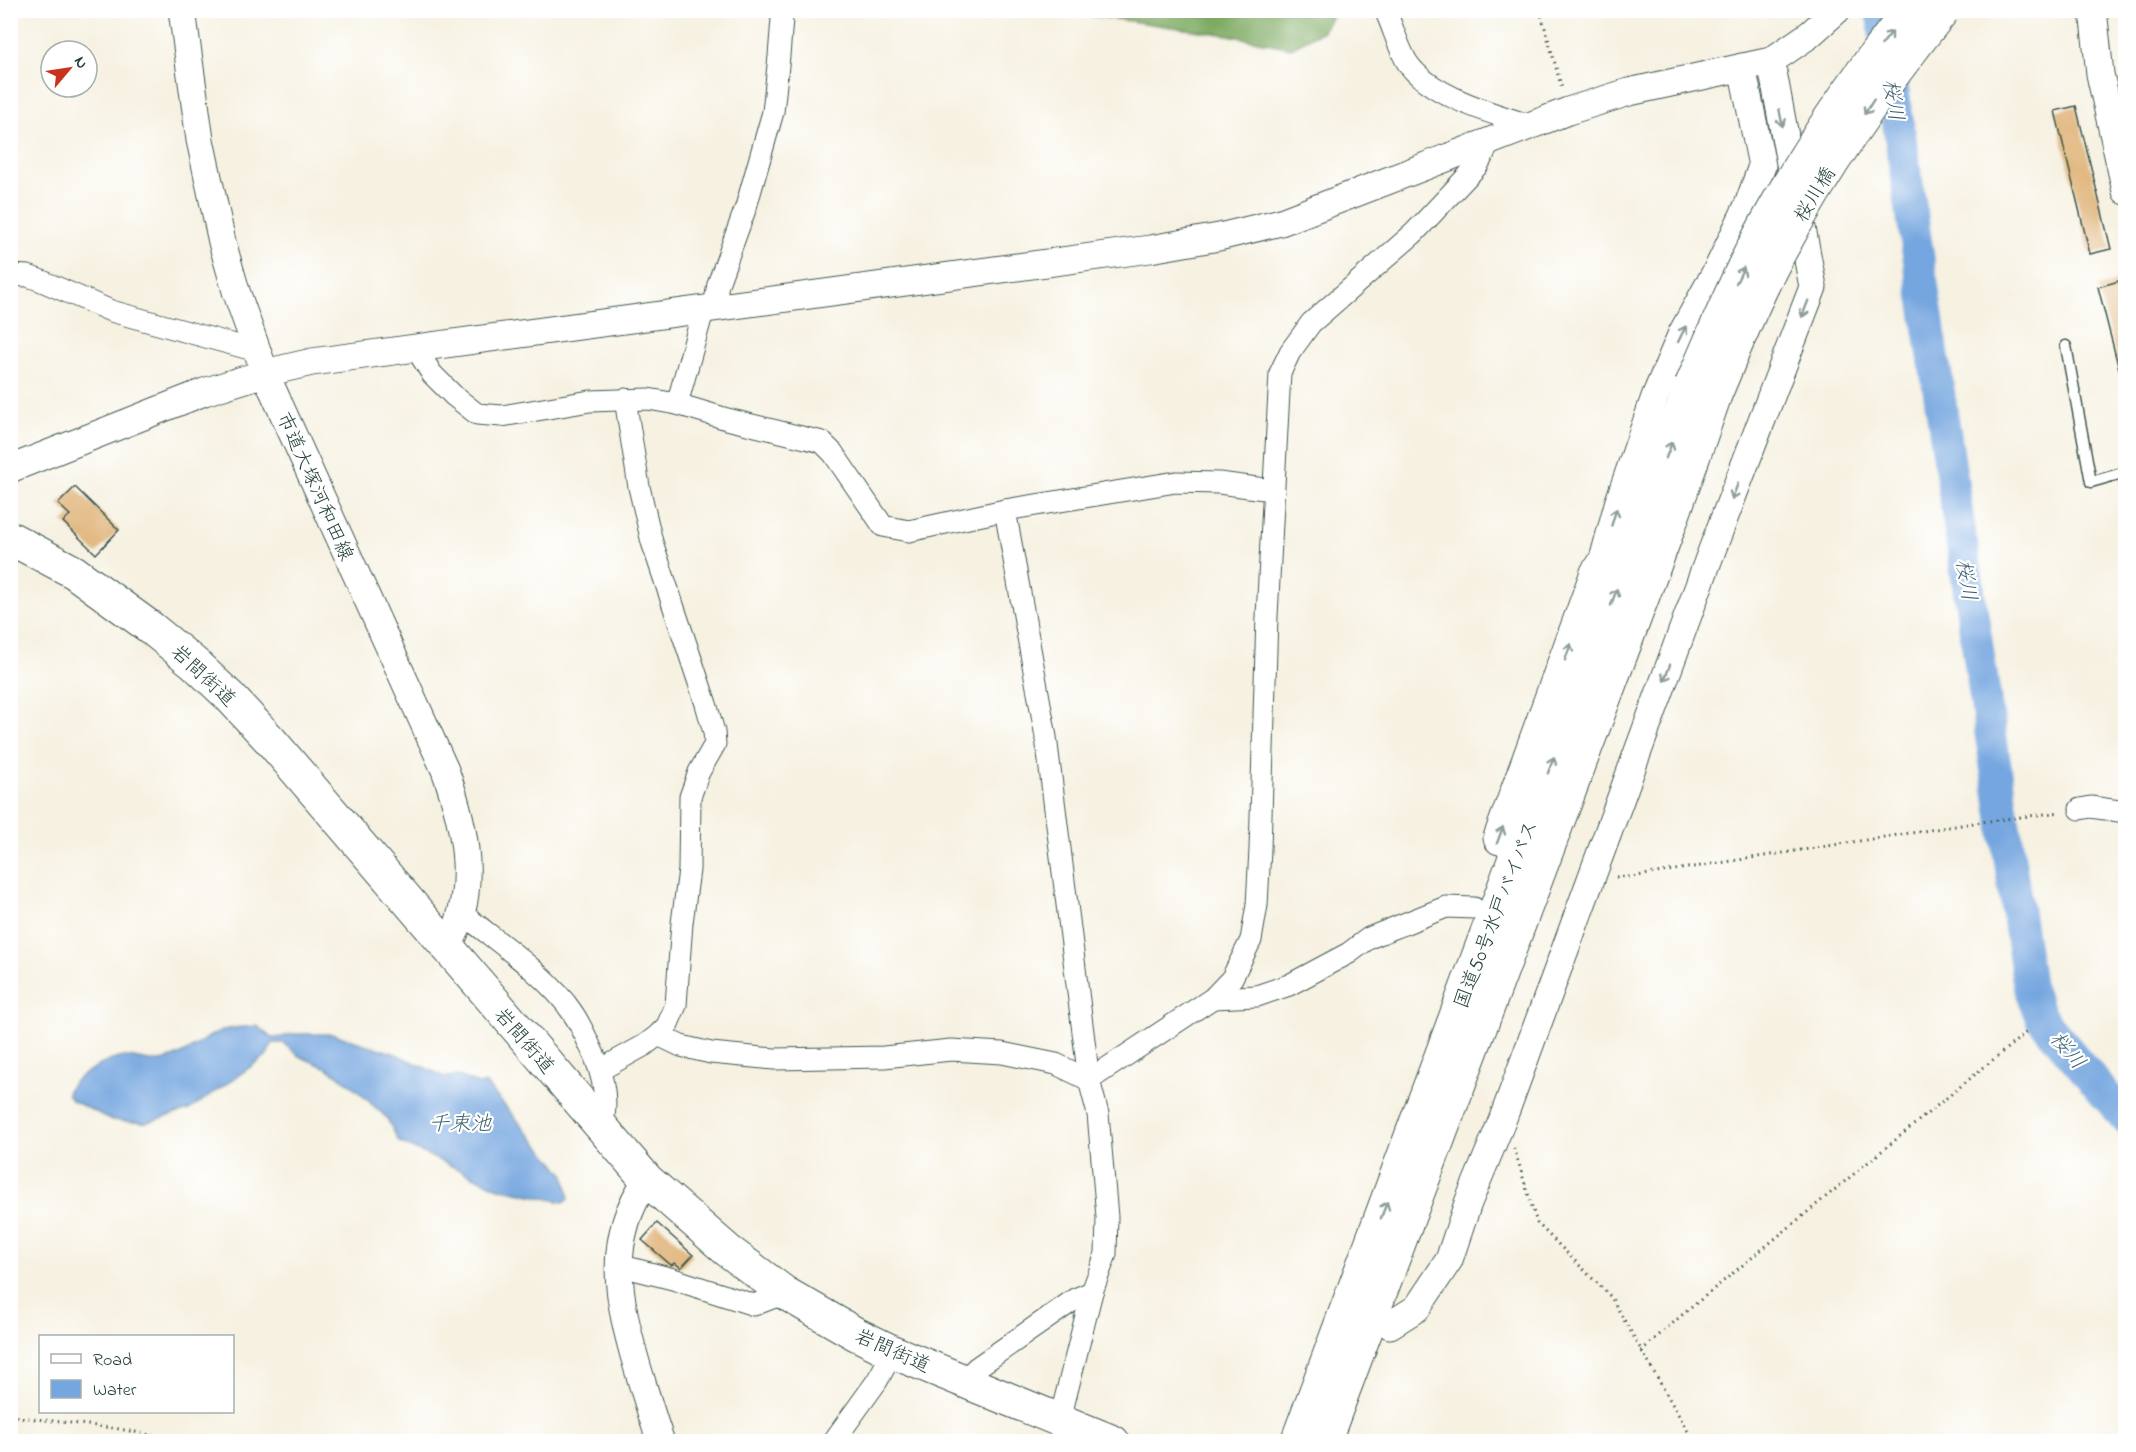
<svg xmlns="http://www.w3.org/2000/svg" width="2136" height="1452" viewBox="0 0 2136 1452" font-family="'Indie Flower','Klee One',sans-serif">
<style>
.forest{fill:#7eaa62;stroke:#4e744b;stroke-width:1.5}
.water{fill:#74a6df;stroke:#4a728a;stroke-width:1.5}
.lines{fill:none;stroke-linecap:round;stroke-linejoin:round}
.river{stroke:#74a6df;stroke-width:32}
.building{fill:#e1b77f}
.service-casing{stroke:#3f584e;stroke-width:13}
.minor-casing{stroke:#3f584e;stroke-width:23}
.tertiary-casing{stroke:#3f584e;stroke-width:29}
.primary-casing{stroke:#3f584e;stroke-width:35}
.trunk-casing{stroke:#3f584e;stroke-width:35}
.path{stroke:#3f584e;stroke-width:3;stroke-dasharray:1.5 4.5;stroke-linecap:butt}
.service{stroke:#fff;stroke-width:10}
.minor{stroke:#fff;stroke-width:21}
.tertiary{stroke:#fff;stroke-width:27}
.primary{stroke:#fff;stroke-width:33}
.trunk{stroke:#fff;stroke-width:33}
.trunk-bridge-casing{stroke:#3f584e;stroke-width:35;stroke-linecap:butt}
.trunk-bridge{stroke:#fff;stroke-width:33}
.oneway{stroke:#8f9e9a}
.labels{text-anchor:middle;stroke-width:4.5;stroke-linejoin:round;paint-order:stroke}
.street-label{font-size:20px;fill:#1f3d34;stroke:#fff}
.water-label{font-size:21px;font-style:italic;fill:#3d6270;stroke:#fff}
</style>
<rect width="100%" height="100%" fill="#fff"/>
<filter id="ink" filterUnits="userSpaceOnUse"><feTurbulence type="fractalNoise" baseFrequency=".0167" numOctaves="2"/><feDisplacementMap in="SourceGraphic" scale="12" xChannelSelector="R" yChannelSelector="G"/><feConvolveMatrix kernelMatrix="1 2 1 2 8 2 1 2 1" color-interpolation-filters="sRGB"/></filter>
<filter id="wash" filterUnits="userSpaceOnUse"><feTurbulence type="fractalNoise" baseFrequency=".008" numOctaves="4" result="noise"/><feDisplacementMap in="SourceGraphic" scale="24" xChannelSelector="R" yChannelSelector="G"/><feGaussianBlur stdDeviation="1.35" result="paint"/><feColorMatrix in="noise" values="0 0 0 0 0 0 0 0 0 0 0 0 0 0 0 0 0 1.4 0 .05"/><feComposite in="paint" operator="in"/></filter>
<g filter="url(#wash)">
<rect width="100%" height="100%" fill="#f6f1e1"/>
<path class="forest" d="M1060,11L1335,10V11L1323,31L1291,48L1228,35Z"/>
<path class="water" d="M257,1026L272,1038L282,1037L292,1034H333L396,1054L445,1077L459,1076L480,1085L485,1083L565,1175L569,1199L563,1202L499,1188L399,1142L387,1118L350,1084L327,1068L299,1056L284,1043H273L266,1056L189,1110L145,1123L112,1120L71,1100L67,1094C69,1078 112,1056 127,1057C146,1059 151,1065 172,1058C188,1053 201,1040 216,1033C229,1027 243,1027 257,1026Z"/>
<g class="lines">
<path class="river" d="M1881,10L2029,987L2041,1018L2126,1119"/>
</g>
<g id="blocks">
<g class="building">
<path d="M2076,106L2111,249L2090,254L2055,111Z"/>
<path d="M2119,281L2126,306V372L2120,373L2098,287Z"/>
<path d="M75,487L119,530L96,554L63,522L70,515L58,504Z"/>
<path d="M657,1223L693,1255L681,1268L675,1263L671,1265L642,1240Z"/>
</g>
</g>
</g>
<g filter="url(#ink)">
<use href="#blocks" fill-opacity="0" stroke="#3f584e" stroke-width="1.5"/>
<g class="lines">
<defs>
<path id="service" d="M2066,346L2091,482L2126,472"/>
<g id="minor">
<path d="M1385,10C1393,27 1398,47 1407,62C1428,95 1493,114 1529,125"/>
<path d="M10,275L28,276L42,281L111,311L257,351"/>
<path d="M714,307L718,284L746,207L773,112L779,56L782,19L780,10"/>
<path d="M415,347L432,374L454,396L477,414L502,416L590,401L648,399L677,404L727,419L822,442L833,453L883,526L909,531L1005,510L1176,482L1219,483L1272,490"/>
<path d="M677,404L704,308"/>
<path d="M1005,510L1046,737L1089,1080L1098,1114L1107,1217L1106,1254L1092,1292L1060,1419"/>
<path d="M2080,809L2091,807L2126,812"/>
<path d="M462,913C496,941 548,976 572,1012C582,1026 588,1042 595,1057C604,1080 609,1105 601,1129"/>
<path d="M1213,998L1257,996L1289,985L1349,953L1369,938L1446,907L1474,908"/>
<path d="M658,1035L681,1046L711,1053L774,1059L884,1057L951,1050L1002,1053L1056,1064L1089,1080"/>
<path d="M600,1070L645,1045L658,1035L667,1026L676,1005L682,923L689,870L690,797L699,772L715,744L714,732L706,704L652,542L639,487L625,399"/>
<path d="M1089,1080L1213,998L1232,978L1251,940L1257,905L1260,849L1267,616L1280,373L1290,352L1311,323L1414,233L1478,165L1491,140"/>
<path d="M618,1265L673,1279L754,1305L785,1293"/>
<path d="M964,1381L976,1368L1075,1299L1092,1292"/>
<path d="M833,1442L877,1381L893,1352"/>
</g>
<g id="tertiary">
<path d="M182,10L200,140L222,242L236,291L265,373L445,770C466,828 479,892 447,949"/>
<path d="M2093,10L2100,74L2126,191"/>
<path d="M10,469L204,392L265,373L312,362L1150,249L1219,237L1281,222L1568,111L1629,92L1771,61L1809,35L1837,10"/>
<path d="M1597,572L1604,556L1618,504L1655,397L1682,333L1719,266L1748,205L1762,166L1742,67"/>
<path d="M647,1180C605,1239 618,1301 637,1366C645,1392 652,1417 661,1442"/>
<path d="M1390,1325L1417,1308L1449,1260L1468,1203L1502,1121L1712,550L1813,287L1771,61"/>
</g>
<path id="primary" d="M10,538L74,572L151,628L194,663L230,697L271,741L647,1180L727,1250L785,1293L856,1334L893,1352L1113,1442"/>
<g id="trunk">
<path d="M1500,838L1597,573L1629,538"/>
<path d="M1297,1442L1691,386"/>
<path d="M1324,1442L1670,524L1715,395"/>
</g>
</defs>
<use href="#service" class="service-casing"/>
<use href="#minor" class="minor-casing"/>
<use href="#tertiary" class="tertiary-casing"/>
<use href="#primary" class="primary-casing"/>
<use href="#trunk" class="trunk-casing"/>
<g class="path">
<path d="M1540,10L1562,89"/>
<path d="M1616,877H1630L1974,823L2061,812"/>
<path d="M1514,1148L1537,1223L1611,1297L1694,1442"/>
<path d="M1641,1351L1682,1315L2028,1031"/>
<path d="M10,1416L114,1428L187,1442"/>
</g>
<use href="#service" class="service"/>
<use href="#minor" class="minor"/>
<use href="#tertiary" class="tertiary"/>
<use href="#primary" class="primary"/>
<use href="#trunk" class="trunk"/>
<defs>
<g id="trunk-bridge">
<path d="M1691,386C1711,340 1730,293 1753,248C1797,164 1850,84 1910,10"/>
<path d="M1715,395C1734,350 1752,304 1775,261C1822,172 1879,89 1943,10"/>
</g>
</defs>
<use href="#trunk-bridge" class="trunk-bridge-casing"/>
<use href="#trunk-bridge" class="trunk-bridge"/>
</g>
<defs><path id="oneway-shaft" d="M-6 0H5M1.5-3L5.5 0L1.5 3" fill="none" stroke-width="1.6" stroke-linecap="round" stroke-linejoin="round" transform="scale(1.5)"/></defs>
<g class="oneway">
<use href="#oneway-shaft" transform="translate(1887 38) rotate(-52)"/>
<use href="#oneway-shaft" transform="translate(1869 107) rotate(123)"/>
<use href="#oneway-shaft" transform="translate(1781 118) rotate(79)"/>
<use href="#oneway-shaft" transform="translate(1740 275) rotate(-64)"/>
<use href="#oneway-shaft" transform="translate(1805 309) rotate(111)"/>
<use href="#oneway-shaft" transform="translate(1682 334) rotate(-64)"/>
<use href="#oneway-shaft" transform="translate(1669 450) rotate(-69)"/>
<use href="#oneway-shaft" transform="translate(1735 491) rotate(111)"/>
<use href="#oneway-shaft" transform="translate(1614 517) rotate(-73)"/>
<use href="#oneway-shaft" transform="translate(1614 597) rotate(-70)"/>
<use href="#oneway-shaft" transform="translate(1568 652) rotate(-70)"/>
<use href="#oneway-shaft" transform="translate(1667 673) rotate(110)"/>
<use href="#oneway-shaft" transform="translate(1551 765) rotate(-69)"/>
<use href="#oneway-shaft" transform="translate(1500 835) rotate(-70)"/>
<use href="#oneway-shaft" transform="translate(1384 1210) rotate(-69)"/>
</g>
</g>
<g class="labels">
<g class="street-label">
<text transform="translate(1814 194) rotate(-59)" y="7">桜川橋</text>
<text transform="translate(316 486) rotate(66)" y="7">市道大塚河和田線</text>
<text transform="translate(204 675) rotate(43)" y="7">岩間街道</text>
<text transform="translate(1495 914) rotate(-69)" y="7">国道50号水戸バイパス</text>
<text transform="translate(525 1040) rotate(49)" y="7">岩間街道</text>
<text transform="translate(893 1350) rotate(24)" y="7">岩間街道</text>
</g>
<g class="water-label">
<text transform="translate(1894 100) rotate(81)" y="7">桜川</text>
<text transform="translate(1967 580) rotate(81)" y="7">桜川</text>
<text transform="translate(2068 1050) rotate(50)" y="7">桜川</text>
<text x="460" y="1130">千束池</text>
</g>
</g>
<rect width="2136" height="1452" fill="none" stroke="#fff" stroke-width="36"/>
<rect x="39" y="1335" width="195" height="78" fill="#ffffff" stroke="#a5b1ae" stroke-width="1.5"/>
<rect x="51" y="1354" width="30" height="9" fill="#ffffff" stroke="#a5b1ae" stroke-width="1.5"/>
<text x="93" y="1365" font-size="18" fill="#1f3d34">Road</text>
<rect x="51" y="1380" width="30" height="18" fill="#74a6df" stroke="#a5b1ae" stroke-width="1.5"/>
<text x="93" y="1395" font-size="18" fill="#1f3d34">Water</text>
<g transform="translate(69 69) rotate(61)"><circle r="28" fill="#ffffff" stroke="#a5b1ae" stroke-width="1.5"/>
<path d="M0-4.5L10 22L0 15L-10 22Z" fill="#c8321e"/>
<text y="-9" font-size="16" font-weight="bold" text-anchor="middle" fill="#1f3d34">N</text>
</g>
</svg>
